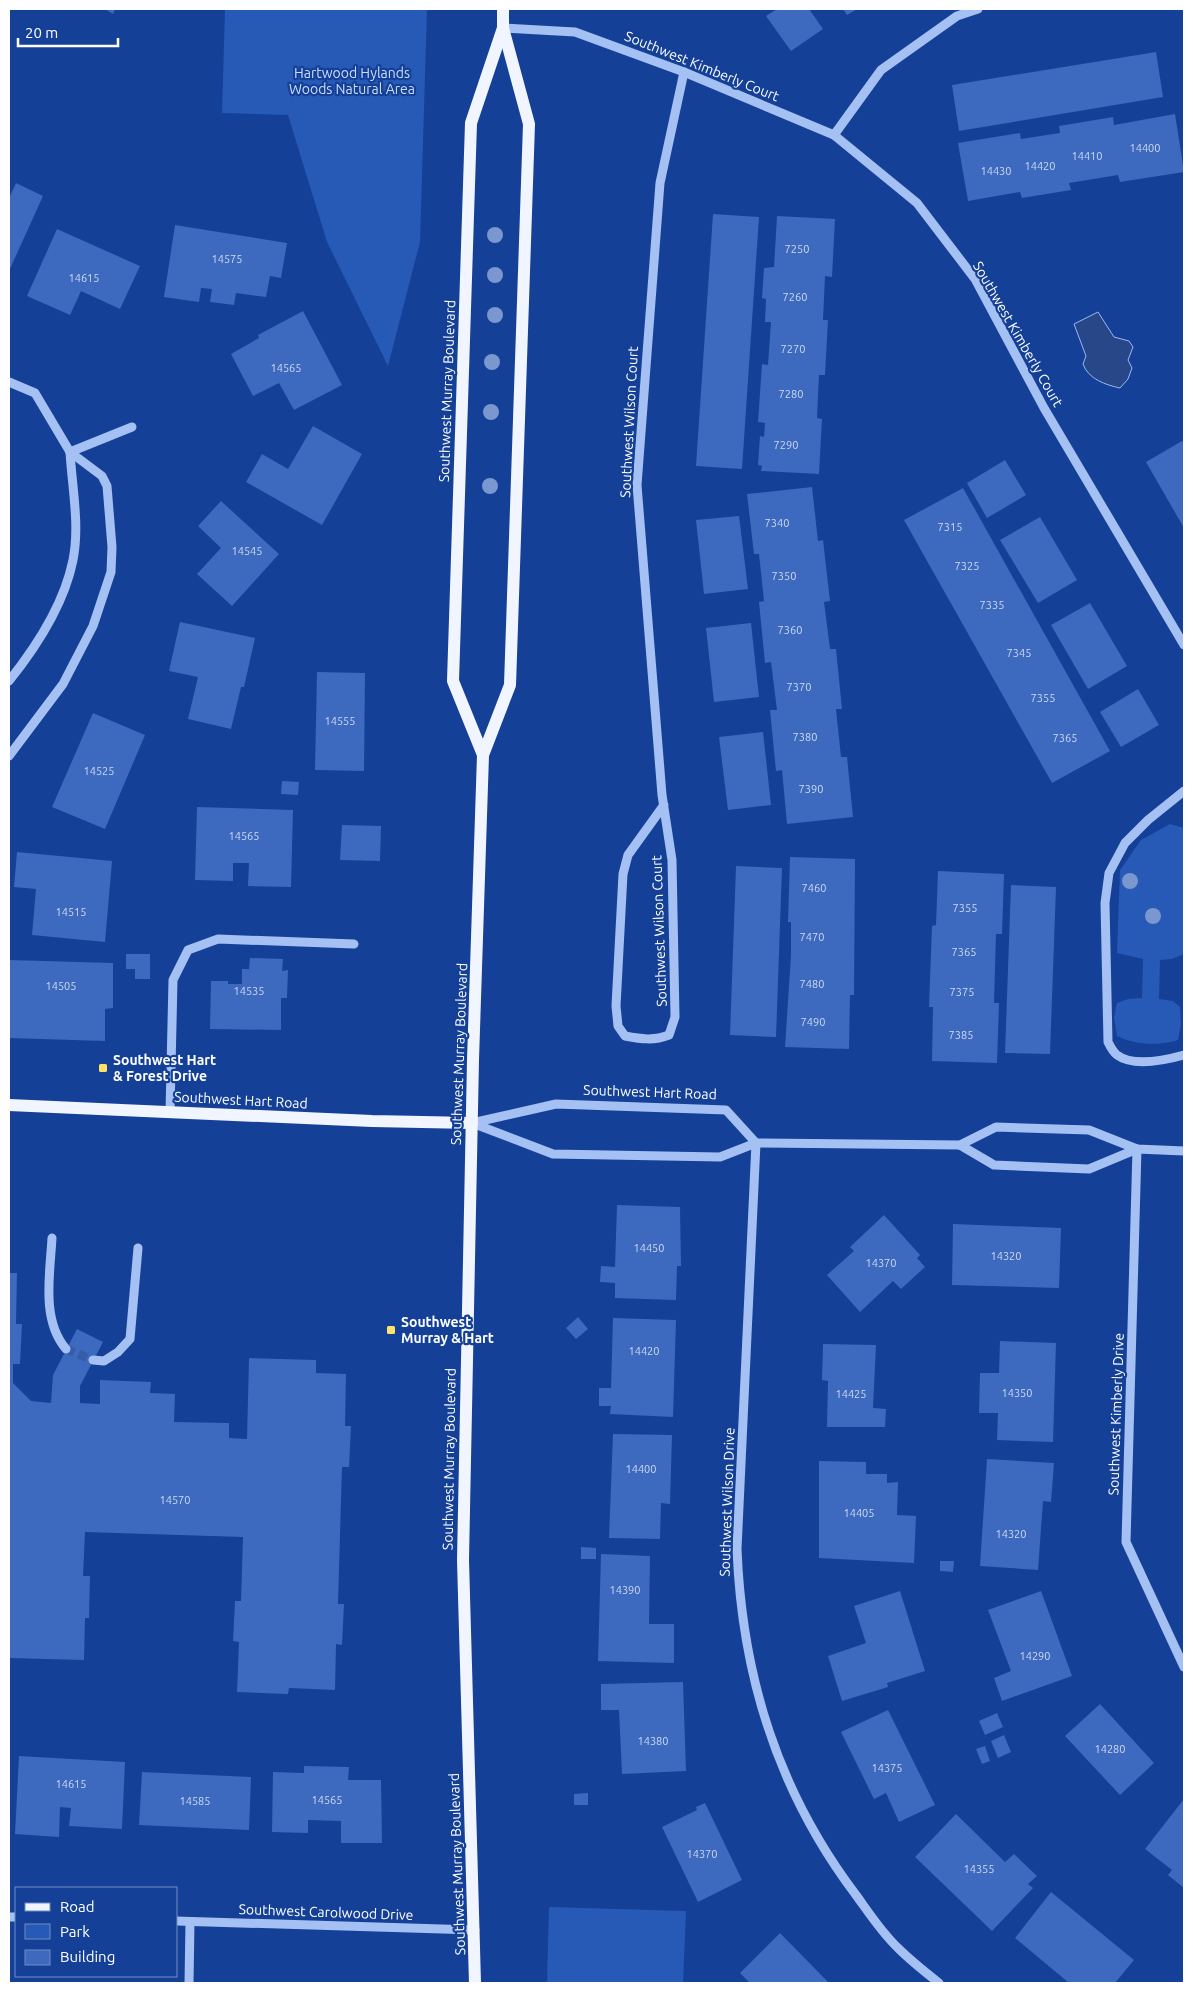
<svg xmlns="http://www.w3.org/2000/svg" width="1193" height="1992" viewBox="0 0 1193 1992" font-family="Ubuntu,sans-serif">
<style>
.green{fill:#2759b6}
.water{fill:#274788;stroke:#98b9f5}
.building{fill:#3d69bf}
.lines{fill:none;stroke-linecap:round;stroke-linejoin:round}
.minor-tunnel{stroke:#375da7;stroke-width:9;stroke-dasharray:9 4.5;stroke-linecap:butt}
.minor{stroke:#a5c0f2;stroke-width:9}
.major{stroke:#f1f5ff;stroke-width:12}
.tree{fill:#7a97cf}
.poi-dot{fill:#ffe367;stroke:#144097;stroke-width:2}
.labels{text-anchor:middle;stroke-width:4.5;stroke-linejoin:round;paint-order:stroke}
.number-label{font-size:11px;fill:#cedaef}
.street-label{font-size:14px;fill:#fff;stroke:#144097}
.park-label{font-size:14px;fill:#cddefd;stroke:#144097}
.poi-label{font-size:14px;font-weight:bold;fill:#fff;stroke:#144097;text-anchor:start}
</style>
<rect width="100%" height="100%" fill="#144097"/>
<g class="green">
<path d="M225,9H427L420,242L388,366L327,242L288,115L222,113Z"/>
<path d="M1170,824L1184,828V954L1172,959L1160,960L1159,999L1173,1001L1180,1007L1181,1024L1178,1040C1159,1046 1135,1045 1117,1036L1114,1017L1117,1003L1128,999L1142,998L1143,959L1117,953L1120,870L1141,840Z"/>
<path d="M549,1907L686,1911L683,1983H547Z"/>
</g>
<path class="water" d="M1098,312L1114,337L1129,341L1133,347L1128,360L1132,368L1128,379L1120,388C1106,385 1088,379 1083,364L1086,356L1074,324Z"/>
<g class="building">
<path d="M105,9H115L113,14Z"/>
<path d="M777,9H809L823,29L791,51L766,16Z"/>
<path d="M843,9H857L847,15Z"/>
<path d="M1156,52L1163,97L959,131L952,85Z"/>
<path d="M1175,114L1184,172L1120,182L1118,175L1069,183L1071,190L1022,198L1020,192L968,201L958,143L1020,133L1021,139L1060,133L1059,126L1113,117L1114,125Z"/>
<path d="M16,183L43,196L9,271V198Z"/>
<path d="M713,214L759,217L742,469L696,466Z"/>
<path d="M777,216L835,219L832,277L825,276L823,320H828L825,375H819L817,418L822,419L819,474L761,471L762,466L758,465L760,436L764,437L765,423L758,422L762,364L768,365L771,322H765L766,299L762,298L764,268L774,267Z"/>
<path d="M175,225L287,243L281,278L270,276L266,297L236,293L234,305L210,302L212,289L201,288L199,302L164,297Z"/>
<path d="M57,229L140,266L120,309L81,291L70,315L27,296Z"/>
<path d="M303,311L342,385L294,410L279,383L253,396L231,354L259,338L258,335Z"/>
<path d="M313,426L362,454L322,525L246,482L262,454L288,469Z"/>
<path d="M1182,441L1184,444V528L1146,462Z"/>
<path d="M1005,460L1026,495L987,518L967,483Z"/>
<path d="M812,487L818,541L823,540L830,601L824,602L830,649H836L842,709H836L841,757H847L853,817L787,824L782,770L776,771L770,710H777L771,662L765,663L759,602L764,601L759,554H754L747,494Z"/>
<path d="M963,488L1110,751L1052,783L904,520Z"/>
<path d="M221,501L279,554L232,606L197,574L221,548L198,526Z"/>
<path d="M739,516L748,589L704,594L696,520Z"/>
<path d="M1040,517L1077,580L1038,603L1000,540Z"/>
<path d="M1090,603L1127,666L1088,689L1051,625Z"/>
<path d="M180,622L255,638L244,687H241L231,729L188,719L198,677L169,671Z"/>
<path d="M751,623L759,697L714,702L706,628Z"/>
<path d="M317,672L365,673L364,771L315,770Z"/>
<path d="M1138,689L1159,725L1121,747L1100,712Z"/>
<path d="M93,713L145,735L105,829L52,807Z"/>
<path d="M763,732L771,805L728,810L719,737Z"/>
<path d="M282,781L299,782L298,795L281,794Z"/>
<path d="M197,807L293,810L291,887L248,886L249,863H233V881L195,880Z"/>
<path d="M342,825L381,826L380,861L340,860Z"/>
<path d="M17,852L112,861L105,942L32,935L36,889L14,887Z"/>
<path d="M790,857L855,859L854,995H850L849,1049L785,1047L791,955V922H788Z"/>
<path d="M736,866L782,868L776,1037L730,1035Z"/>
<path d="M938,871L1004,874L1002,934H996L994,1003H999L997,1063L932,1061L933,1007H929L932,926L936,925Z"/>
<path d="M1011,885L1056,887L1050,1054L1005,1053Z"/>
<path d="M126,954H150V979H135V969H126Z"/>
<path d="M250,958L283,959L282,971L288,970L287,998H281V1030L210,1029L211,981H228V984H242V969H249Z"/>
<path d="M9,960L113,963V1008L105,1009V1041L9,1038Z"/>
<path d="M617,1205L680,1207L681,1266H677L676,1300L615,1298V1283L600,1282L601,1266L615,1267Z"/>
<path d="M884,1215L920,1255L917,1258L925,1267L901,1289L893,1281L860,1312L827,1275L854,1251L850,1247Z"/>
<path d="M953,1224L1061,1228L1059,1288L952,1285Z"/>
<path d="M9,1273H17L16,1324H22L20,1364H13V1383L31,1401L51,1403L53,1375L77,1329L103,1342L80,1386V1403L100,1404V1380L151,1382L150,1393L175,1394L174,1422L229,1423V1438L247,1439L249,1358L316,1360V1373L346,1374L345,1426H351L349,1467H342L338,1604H344L342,1645L336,1644L335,1690L289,1688L288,1694L237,1692L239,1642L233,1641L235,1601H241L243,1537L85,1532L83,1576H90L89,1618H85L84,1660L9,1658Z"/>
<path d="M578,1317L588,1329L576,1339L566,1328Z"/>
<path d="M613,1318L676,1320L673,1417L610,1414L611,1406H599V1388H611Z"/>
<path d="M1000,1341L1056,1343L1053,1442L997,1440L998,1413H979L980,1373H999Z"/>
<path d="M823,1344L876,1345L873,1408L886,1409L885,1427H827L828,1381L822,1380Z"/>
<path d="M613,1434L672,1435L670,1504L661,1503L660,1539L609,1538Z"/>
<path d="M987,1459L1054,1463L1051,1502L1043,1501L1038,1570L980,1566Z"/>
<path d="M819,1461L866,1462V1474H887V1483L898,1482L897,1515L916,1516L914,1563L819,1558Z"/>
<path d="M581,1547L596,1548V1559H581Z"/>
<path d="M601,1554L650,1556L649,1624H674V1663L598,1661Z"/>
<path d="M940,1561H954L953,1572L940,1571Z"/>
<path d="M900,1591L925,1671L887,1683L888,1687L842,1701L828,1656L866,1643L854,1606Z"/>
<path d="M1041,1591L1072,1676L1002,1701L994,1678L1011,1671L988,1610Z"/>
<path d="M683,1682L686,1771L622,1774L619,1710H601V1684Z"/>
<path d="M1100,1704L1154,1763L1120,1795L1065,1736Z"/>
<path d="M888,1710L935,1805L899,1822L886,1793L874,1799L841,1732Z"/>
<path d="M997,1713L1003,1727L985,1735L979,1721Z"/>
<path d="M1004,1735L1011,1752L998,1758L991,1741Z"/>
<path d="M985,1746L990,1761L982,1764L976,1749Z"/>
<path d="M19,1756L125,1762L122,1829L69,1826L71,1808L60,1807L59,1837L15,1834Z"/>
<path d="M304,1766L349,1767L348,1780H381L382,1843H341V1821L308,1820V1833L272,1832L273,1772L304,1773Z"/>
<path d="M142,1772L251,1777L249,1830L139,1825Z"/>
<path d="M588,1793V1805H574V1794Z"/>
<path d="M1184,1799V1888L1168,1875L1172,1870L1145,1849Z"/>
<path d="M705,1803L742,1880L698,1902L662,1827L697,1810L696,1807Z"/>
<path d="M956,1814L1005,1862L1014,1854L1037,1876L1028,1884L1033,1888L992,1931L915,1857Z"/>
<path d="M1051,1892L1134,1960L1115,1983H1069L1015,1938Z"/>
<path d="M780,1933L829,1983H750L740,1973Z"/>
</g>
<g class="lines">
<path class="minor-tunnel" d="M66,1349L93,1360"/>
<g class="minor">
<path d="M503,28L575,32L684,72L834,135L917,203L975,279L1044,408L1184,645"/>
<path d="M834,135L881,70L957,16L978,9"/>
<path d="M9,382L35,393L70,452L102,476L107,486L112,547L111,572L93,626L63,684L9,756"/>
<path d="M70,452L132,427"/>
<path d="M9,681C37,646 64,605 73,560C80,525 72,487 70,452"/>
<path d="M1184,791L1148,820L1125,843L1109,873L1105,903L1108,1042C1110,1046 1113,1052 1117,1055C1133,1067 1166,1060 1184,1055"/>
<path d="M664,805L628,855L623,874L616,1006L618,1026L625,1036C641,1039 654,1041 669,1035L675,1017L672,860L662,795L637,485L660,183L684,72"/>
<path d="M170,1112L173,980L188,950L218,939L354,944"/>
<path d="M472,1123L553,1154L720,1157L756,1143L960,1145L996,1127L1089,1130L1137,1149L1184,1151"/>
<path d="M472,1123L556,1104L726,1110L756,1143"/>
<path d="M756,1143L737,1549C742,1677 778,1792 856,1895C869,1913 882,1933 898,1948C911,1961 925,1972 939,1983"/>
<path d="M960,1145L994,1165L1089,1169L1137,1149"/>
<path d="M1137,1149L1126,1542L1184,1667"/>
<path d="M52,1238C50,1274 41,1320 66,1349"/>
<path d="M93,1360L104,1361L118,1352L130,1339L138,1248"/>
<path d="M9,1917H16"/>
<path d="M176,1921L475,1930"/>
<path d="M189,1983L190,1922"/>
</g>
<g class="major">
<path d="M483,755L453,681L471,123L503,28V9"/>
<path d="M9,1105L372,1121L472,1123"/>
<path d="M475,1983L463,1560L473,1060L483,755L510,685L529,124L503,28"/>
</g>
</g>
<g class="tree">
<circle cx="495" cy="235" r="8"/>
<circle cx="495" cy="275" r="8"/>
<circle cx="495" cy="315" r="8"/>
<circle cx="492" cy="362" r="8"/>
<circle cx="491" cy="412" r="8"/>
<circle cx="490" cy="486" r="8"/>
<circle cx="1130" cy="881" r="8"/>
<circle cx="1153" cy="916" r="8"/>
</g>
<g class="poi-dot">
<rect x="98" y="1063" width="10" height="10" rx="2.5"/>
<rect x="386" y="1325" width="10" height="10" rx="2.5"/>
</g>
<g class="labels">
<g class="number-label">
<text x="1145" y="152">14400</text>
<text x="1087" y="160">14410</text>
<text x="1040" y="170">14420</text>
<text x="996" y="175">14430</text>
<text x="797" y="253">7250</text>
<text x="227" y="263">14575</text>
<text x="84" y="282">14615</text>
<text x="795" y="301">7260</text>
<text x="793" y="353">7270</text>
<text x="286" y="372">14565</text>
<text x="791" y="398">7280</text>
<text x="786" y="449">7290</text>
<text x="777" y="527">7340</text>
<text x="950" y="531">7315</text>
<text x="247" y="555">14545</text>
<text x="967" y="570">7325</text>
<text x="784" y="580">7350</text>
<text x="992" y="609">7335</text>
<text x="790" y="634">7360</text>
<text x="1019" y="657">7345</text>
<text x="799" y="691">7370</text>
<text x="1043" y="702">7355</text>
<text x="340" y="725">14555</text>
<text x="805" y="741">7380</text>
<text x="1065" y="742">7365</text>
<text x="99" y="775">14525</text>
<text x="811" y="793">7390</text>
<text x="244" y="840">14565</text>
<text x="814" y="892">7460</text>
<text x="965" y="912">7355</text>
<text x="71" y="916">14515</text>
<text x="812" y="941">7470</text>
<text x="964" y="956">7365</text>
<text x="812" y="988">7480</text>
<text x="61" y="990">14505</text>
<text x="249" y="995">14535</text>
<text x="962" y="996">7375</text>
<text x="813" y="1026">7490</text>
<text x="961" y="1039">7385</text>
<text x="649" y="1252">14450</text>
<text x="1006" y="1260">14320</text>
<text x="881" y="1267">14370</text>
<text x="644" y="1355">14420</text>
<text x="1017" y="1397">14350</text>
<text x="851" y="1398">14425</text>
<text x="641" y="1473">14400</text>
<text x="175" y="1504">14570</text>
<text x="859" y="1517">14405</text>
<text x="1011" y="1538">14320</text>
<text x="625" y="1594">14390</text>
<text x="1035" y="1660">14290</text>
<text x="653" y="1745">14380</text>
<text x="1110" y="1753">14280</text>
<text x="887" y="1772">14375</text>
<text x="71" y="1788">14615</text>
<text x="327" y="1804">14565</text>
<text x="195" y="1805">14585</text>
<text x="702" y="1858">14370</text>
<text x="979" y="1873">14355</text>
</g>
<g class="street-label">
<text transform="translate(702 66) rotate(22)" y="5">Southwest Kimberly Court</text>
<text transform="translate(1018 334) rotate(60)" y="5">Southwest Kimberly Court</text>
<text transform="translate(447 391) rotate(-88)" y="5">Southwest Murray Boulevard</text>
<text transform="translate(629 422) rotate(-87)" y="5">Southwest Wilson Court</text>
<text transform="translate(659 931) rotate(-92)" y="5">Southwest Wilson Court</text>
<text transform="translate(459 1054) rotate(-88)" y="5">Southwest Murray Boulevard</text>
<text transform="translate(650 1092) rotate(2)" y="5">Southwest Hart Road</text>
<text transform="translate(241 1100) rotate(3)" y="5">Southwest Hart Road</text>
<text transform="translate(1116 1414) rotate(-88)" y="5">Southwest Kimberly Drive</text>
<text transform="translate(449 1459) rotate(-89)" y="5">Southwest Murray Boulevard</text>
<text transform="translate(727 1502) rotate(-88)" y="5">Southwest Wilson Drive</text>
<text transform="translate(457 1864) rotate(-92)" y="5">Southwest Murray Boulevard</text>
<text transform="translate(326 1912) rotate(2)" y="5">Southwest Carolwood Drive</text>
</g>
<g class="park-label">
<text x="352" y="78">Hartwood Hylands<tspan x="352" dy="16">Woods Natural Area</tspan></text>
</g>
<g class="poi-label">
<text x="113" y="1065">Southwest Hart<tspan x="113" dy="16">&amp; Forest Drive</tspan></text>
<text x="401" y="1327">Southwest<tspan x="401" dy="16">Murray &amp; Hart</tspan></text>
</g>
</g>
<rect width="1193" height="1992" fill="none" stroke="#ffffff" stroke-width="20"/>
<rect x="15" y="1887" width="162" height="90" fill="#144097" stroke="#728cc1"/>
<rect x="25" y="1903" width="25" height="8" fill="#f1f5ff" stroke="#728cc1"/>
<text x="60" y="1912" font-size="15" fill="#ffffff">Road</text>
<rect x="25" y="1924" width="25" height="15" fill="#2759b6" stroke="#728cc1"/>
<text x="60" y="1937" font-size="15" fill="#ffffff">Park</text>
<rect x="25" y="1950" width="25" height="15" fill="#3d69bf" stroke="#728cc1"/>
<text x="60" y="1962" font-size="15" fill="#ffffff">Building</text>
<path d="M18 38v8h100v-8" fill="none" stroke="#ffffff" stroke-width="2.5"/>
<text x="25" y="38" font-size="15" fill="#ffffff" stroke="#144097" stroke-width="4" paint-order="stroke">20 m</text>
</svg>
